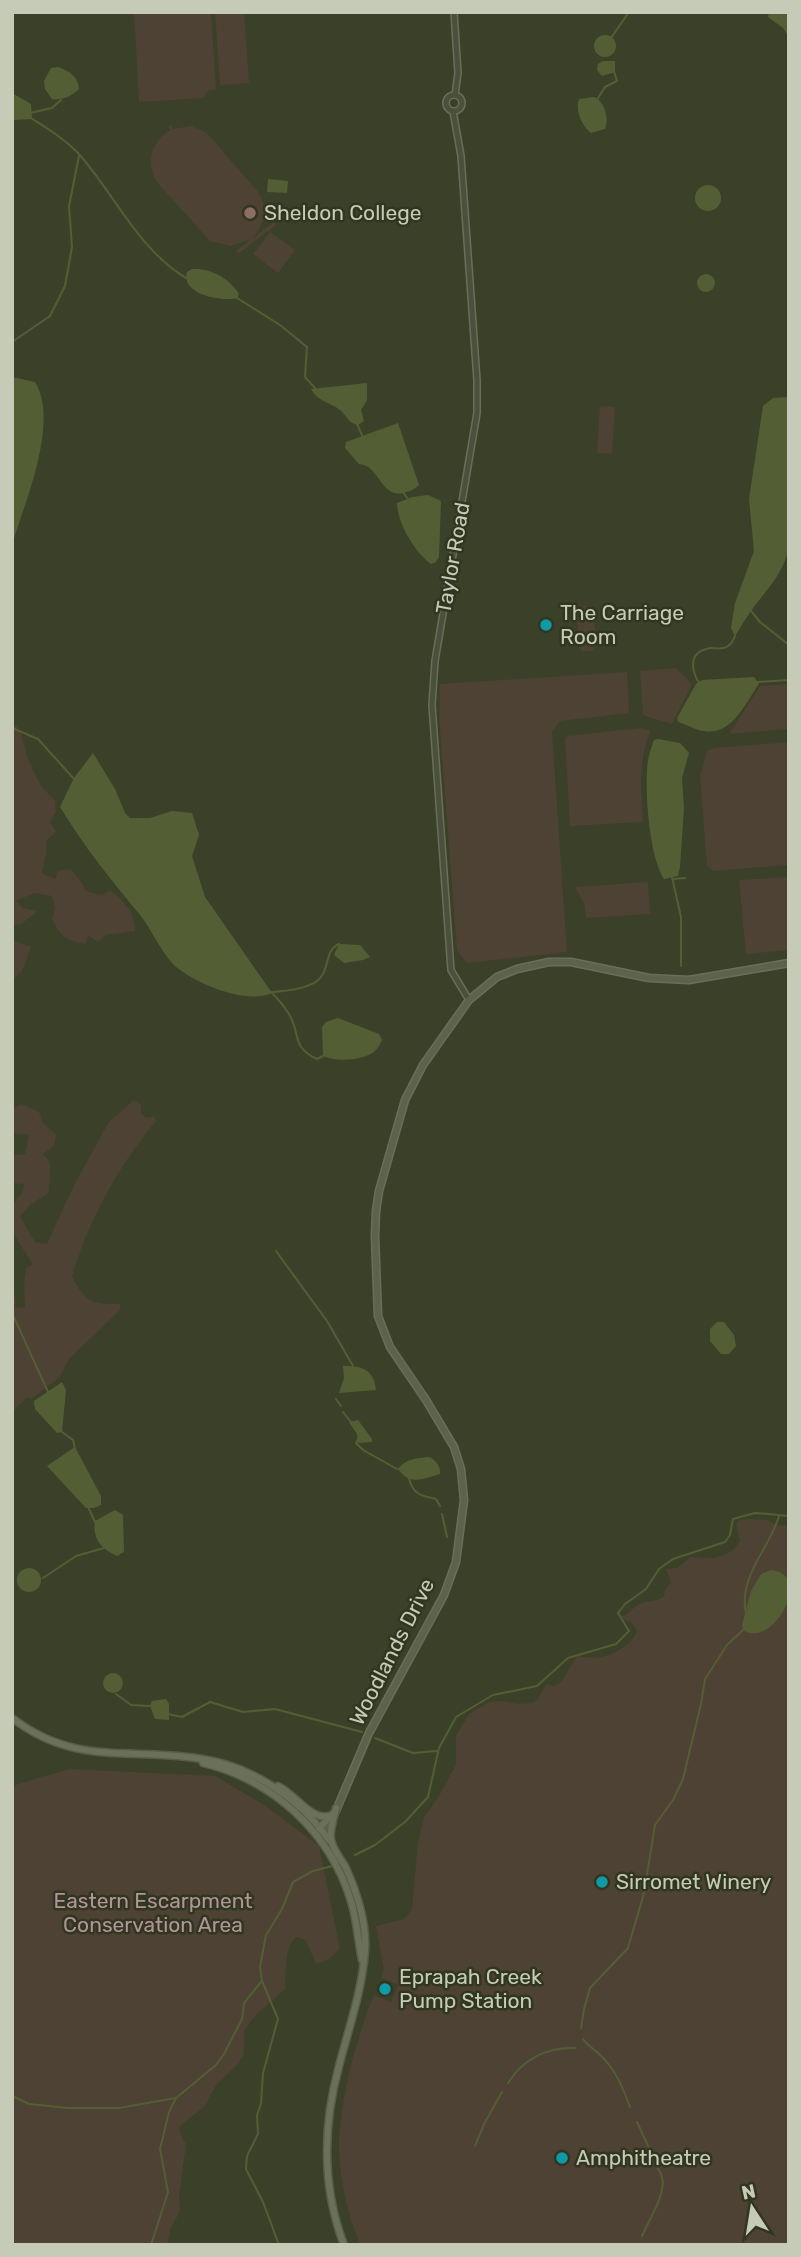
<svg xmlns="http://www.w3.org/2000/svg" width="801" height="2257" viewBox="0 0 801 2257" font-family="Rubik,sans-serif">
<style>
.green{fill:#4d4233}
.water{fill:#545e35}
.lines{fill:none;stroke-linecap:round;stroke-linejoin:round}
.stream{stroke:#545e35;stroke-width:2}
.tertiary-casing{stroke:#696e59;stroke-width:8}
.secondary-casing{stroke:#696e59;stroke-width:9}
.primary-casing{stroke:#575d48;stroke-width:9}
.tertiary{stroke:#4b503c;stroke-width:5}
.secondary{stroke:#5c634a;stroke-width:6}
.primary{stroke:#6b705a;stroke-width:6}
.education-dot{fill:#8d6e63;stroke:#303620;stroke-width:2.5}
.culture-dot{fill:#0f9aa8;stroke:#303620;stroke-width:2.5}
.labels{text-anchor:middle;stroke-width:5;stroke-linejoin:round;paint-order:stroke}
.poi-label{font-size:21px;fill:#c6cbb8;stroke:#303620;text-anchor:start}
.street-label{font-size:21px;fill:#c6cbb8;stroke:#303620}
.park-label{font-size:21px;fill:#b39498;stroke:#303620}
</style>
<rect width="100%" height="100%" fill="#3b4128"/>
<g class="green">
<path d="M134,12H211L216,90L208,91L204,98L139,102Z"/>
<path d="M215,12H244L249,83L220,85Z"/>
<path d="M171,125L173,129L191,126L206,132L259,193C268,210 264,225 252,239L274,222L276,225L238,254L236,251L251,239L231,246L210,241L156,181C146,161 151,142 170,130L168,127Z"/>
<path d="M270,232L295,250L278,273L253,254Z"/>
<path d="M600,406L615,407L612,454L597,453Z"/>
<path d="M581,606H589C596,614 598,643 592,651H583L579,648L577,611Z"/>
<path d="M676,668L692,684L672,724L645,716L643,714L640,671Z"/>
<path d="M627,672L629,713L560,721L552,732L567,952L466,963L457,950L439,717L440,684Z"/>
<path d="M789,684V729L729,734L760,686Z"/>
<path d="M12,723L20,729C25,753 35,785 55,800L56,812L50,822L56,832L46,841V853L42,873L55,879L58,871L71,869L83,884L85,891L102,895L110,890C124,902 135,911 135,931L106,935L98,942L88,935L86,944C65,940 62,938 52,919L55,908L52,896L34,893L16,901L23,908L38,911L21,924L12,926Z"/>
<path d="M641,728L650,731C638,765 641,786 643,822L570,826L565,739L567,736Z"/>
<path d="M789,742V865L713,871L707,866L700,776L707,751L714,748Z"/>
<path d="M789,877V950L746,954L739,880Z"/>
<path d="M648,882L650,914L586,918L584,903L575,887Z"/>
<path d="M12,940L31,947L22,971L12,980Z"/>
<path d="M134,1100L141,1105V1113L146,1118L154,1116L156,1121C118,1166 89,1220 72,1276C85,1303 92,1304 120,1304V1310L68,1360L60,1377L31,1399L27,1397L12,1412V1280L16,1302L15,1307L25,1308L24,1283L26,1268L33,1264C22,1246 7,1231 12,1208C15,1198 24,1195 24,1184L12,1183V1155L25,1154L29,1135L12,1133V1109L21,1104L39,1112L43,1123L56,1135L54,1146L43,1154C55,1164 49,1178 49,1193L31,1204L20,1216L35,1242L47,1244L74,1185L109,1122Z"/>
<path d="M748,1519L768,1520C775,1526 780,1526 789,1525V2245H360C348,2215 340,2182 339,2149C339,2103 356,2038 374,1995L391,2002L398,1985L381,1978L384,1970L376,1926L404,1919L412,1909L418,1843L424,1817L439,1796L456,1765V1736L469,1714L489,1702L504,1701L517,1704L533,1703L538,1699L546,1684L553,1686L561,1682L577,1656C596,1659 606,1659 622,1648C630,1642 634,1640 637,1630L632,1623L621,1618L622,1616C631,1613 633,1606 642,1603C650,1600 657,1602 664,1596L665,1590L671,1582L666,1569L677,1568L691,1557L713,1558L724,1555L732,1551L740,1541L736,1524L739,1520Z"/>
<path d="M69,1769L215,1776L264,1805L319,1846L340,1949C333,1956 326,1962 316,1963L305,1940L296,1937C283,1948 287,1973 285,1989L253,2018L244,2031V2054L237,2065L217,2084L204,2107L181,2125L179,2130L186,2145L179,2196L180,2211L170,2230L167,2245H12V1786Z"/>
</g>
<g class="water">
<path d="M769,12H785L789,17V37L783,28L768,17Z"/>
<circle cx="605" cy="46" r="11"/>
<path d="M603,61H615V72L602,76L597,70L598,64Z"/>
<path d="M58,67C69,71 78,76 79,89C70,97 64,100 52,99L45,89L44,81L51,68Z"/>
<path d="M12,93L31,104L32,119L12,120Z"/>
<path d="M594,97C605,102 609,118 605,129L591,133C582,126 575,111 579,99Z"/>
<path d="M268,179L288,181L287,193L267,192Z"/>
<circle cx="708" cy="198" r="13"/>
<path d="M192,269C211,268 229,278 239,294L237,298C221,302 180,294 187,272Z"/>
<circle cx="706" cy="283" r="9"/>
<path d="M12,377L35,382C60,422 24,504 12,545Z"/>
<path d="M367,383V400L361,410L364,421L358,425C349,424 347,416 340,410C330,402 318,402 311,389Z"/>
<path d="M789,397V547C784,571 771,585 756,604C748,614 742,625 735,636L731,628L735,603L754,551L749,499L763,406L773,398Z"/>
<path d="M398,423L419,485C414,490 410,491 403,493C380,498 380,465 359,464L345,448L346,442Z"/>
<path d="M428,495L441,501L439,557L436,562L431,564C415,553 397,522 397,503L412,497Z"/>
<path d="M754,677L759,684C744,705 731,739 699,730C692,728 685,724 678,722L677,718L696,684L702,680Z"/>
<path d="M658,739L680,743L689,753L682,778L684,809L680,867L678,876L664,879C649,857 644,787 648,761C649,753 652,746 654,740Z"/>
<path d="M93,753L115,789L125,813L130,818H150L172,811L192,813L199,835L192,856L205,897L272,993C246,1005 193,983 173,964C160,950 152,930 140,915C111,880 83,845 60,807L74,778Z"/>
<path d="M339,944L360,945L370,957L363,960L344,963L334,955Z"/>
<path d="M338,1018L379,1034L382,1040C380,1044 378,1048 375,1051C364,1061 336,1062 323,1056L322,1027L326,1022Z"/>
<path d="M717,1322H724L734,1335L736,1346L729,1354H721L710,1341V1329Z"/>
<path d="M343,1366C362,1366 374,1369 376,1390L339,1393L344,1378Z"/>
<path d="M62,1382L66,1390L62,1432L57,1433L35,1409L34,1401Z"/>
<path d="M358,1420L372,1439V1442L358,1443L357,1434L349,1422Z"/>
<path d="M75,1447L101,1496V1505L94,1508H86L47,1466Z"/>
<path d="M429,1457C436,1460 441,1467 440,1474C422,1479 410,1486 398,1469C405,1459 417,1458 429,1457Z"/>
<path d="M115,1510L123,1515L124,1552L117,1556C101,1549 92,1538 95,1521Z"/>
<circle cx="29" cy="1580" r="12"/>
<path d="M771,1570L780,1572L789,1579C789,1585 790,1592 789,1597C785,1615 763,1643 743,1630L742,1625L751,1591L761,1574Z"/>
<circle cx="113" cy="1683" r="10"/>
<path d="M166,1699L169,1704V1720L155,1719L150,1706L152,1701Z"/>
</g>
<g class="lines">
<g class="stream">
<path d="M611,38L629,12"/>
<path d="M598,98L605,87L617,81L614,71"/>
<path d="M30,113L52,108L61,100"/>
<path d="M31,118C48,129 65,139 79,154C115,195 138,249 186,278"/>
<path d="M237,298L280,325L307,347L305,377L315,388"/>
<path d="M12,342L50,316L65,286L72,247L69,206L79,156"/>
<path d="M357,424L362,435"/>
<path d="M402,491L408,499"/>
<path d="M751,611L760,622L789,645"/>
<path d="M758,682L789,680"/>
<path d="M699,683C690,668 689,651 711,648C717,648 723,650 728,646C732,644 733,640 735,636"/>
<path d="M12,728L38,739L75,780"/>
<path d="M672,877L681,917V966"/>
<path d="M673,879L685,878"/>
<path d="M271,992C277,998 284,1006 289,1014C301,1034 291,1047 317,1059L323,1056"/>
<path d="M273,992C286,991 306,989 317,981C330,972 324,950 339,944"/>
<path d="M276,1251L327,1321L353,1366"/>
<path d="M12,1313L49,1394"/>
<path d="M336,1399L341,1406"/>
<path d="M343,1412L351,1422"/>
<path d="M62,1432L73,1440L75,1449"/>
<path d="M358,1439L356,1443L363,1450L397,1469"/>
<path d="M409,1479C413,1494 421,1496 436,1499L440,1506"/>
<path d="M89,1509L95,1522"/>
<path d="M442,1514L447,1537"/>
<path d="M43,1578L76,1556L104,1548"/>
<path d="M746,1614C738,1576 769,1550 779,1516"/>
<path d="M116,1694L131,1705L150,1706"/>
<path d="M168,1714L182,1717L210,1702L243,1712L275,1709L362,1732"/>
<path d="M375,1738L413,1753L437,1751"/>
<path d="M355,1855L375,1845L405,1822L428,1797L439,1748L456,1717L493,1695L537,1686L568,1658L616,1644L629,1631L618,1613L625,1604L646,1589L659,1569L673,1559L725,1542L730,1535L733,1519L755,1513L789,1516"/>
<path d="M581,2028L584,2009L590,1988L628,1948L644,1893L655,1825L673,1800L683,1779L701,1704L705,1679L727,1645L744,1629"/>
<path d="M583,2039C587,2045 593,2048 599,2054C615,2068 623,2088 630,2107"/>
<path d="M508,2083C523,2059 547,2047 575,2048"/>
<path d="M12,2096L29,2104L68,2108H119L176,2098"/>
<path d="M637,2122L651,2152"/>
<path d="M475,2146L484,2124L502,2092"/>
<path d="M642,2236C648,2222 667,2192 662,2177C661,2172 657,2167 654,2163"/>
<path d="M151,2245L168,2192L160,2149L169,2112L176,2098L216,2065L224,2054L242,2019L244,2003L261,1982"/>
<path d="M279,2245L263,2202L246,2169L247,2156L258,2134L257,2115L261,2104L263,2073L278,2019L262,1981L260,1967L266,1935L282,1909L293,1882L313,1871L332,1866"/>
</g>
<defs>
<g id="tertiary">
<path d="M454,12L458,73L455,95"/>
<circle cx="454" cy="103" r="8"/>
<path d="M453,111L461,156L477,380V413L435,661L432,705L451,970L469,1000"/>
</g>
<path id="secondary" d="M318,1832L326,1828L332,1820L369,1733L444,1595L456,1562L464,1500L461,1469L454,1447L426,1400L390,1347L378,1316L375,1236L376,1211L379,1191L405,1100L423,1065L469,1000L497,977L517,969L549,962H571L649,978L689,980L789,963"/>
<g id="primary">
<path d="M12,1718C76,1767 130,1747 202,1759C253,1767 299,1798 329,1840"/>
<path d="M203,1763C273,1780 330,1832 351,1901C357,1921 358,1941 362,1960"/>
<path d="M278,1786C294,1793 311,1821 329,1816"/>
<path d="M336,1808C334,1818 329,1831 331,1840C333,1850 341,1859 346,1868C357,1893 367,1923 365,1951C362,1991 349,2027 339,2066C323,2125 322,2187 344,2245"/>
<path d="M319,1828L335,1812"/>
</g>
</defs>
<use href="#tertiary" class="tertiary-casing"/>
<use href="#secondary" class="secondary-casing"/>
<use href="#primary" class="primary-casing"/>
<use href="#tertiary" class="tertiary"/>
<use href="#secondary" class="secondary"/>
<use href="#primary" class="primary"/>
</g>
<circle class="education-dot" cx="250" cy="213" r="7"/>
<g class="culture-dot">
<circle cx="546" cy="625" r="7"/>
<circle cx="602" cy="1882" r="7"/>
<circle cx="385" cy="1989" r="7"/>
<circle cx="562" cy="2158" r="7"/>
</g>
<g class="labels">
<g class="poi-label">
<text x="264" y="220">Sheldon College</text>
<text x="560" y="620">The Carriage<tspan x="560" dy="24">Room</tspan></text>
<text x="616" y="1889">Sirromet Winery</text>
<text x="399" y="1984">Eprapah Creek<tspan x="399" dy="24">Pump Station</tspan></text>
<text x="576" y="2165">Amphitheatre</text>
</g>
<g class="street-label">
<text transform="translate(453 558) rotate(-80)" y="7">Taylor Road</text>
<text transform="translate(392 1652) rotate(-63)" y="7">Woodlands Drive</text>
</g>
<g class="park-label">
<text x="153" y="1908">Eastern Escarpment<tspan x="153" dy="24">Conservation Area</tspan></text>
</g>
</g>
<rect width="801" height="2257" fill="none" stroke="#c6cbb8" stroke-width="28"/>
<g transform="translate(752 2208) rotate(348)" stroke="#303620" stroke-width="5" paint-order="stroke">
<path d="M0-5L12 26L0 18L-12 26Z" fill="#c6cbb8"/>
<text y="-10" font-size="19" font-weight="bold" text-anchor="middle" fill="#c6cbb8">N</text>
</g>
</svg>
